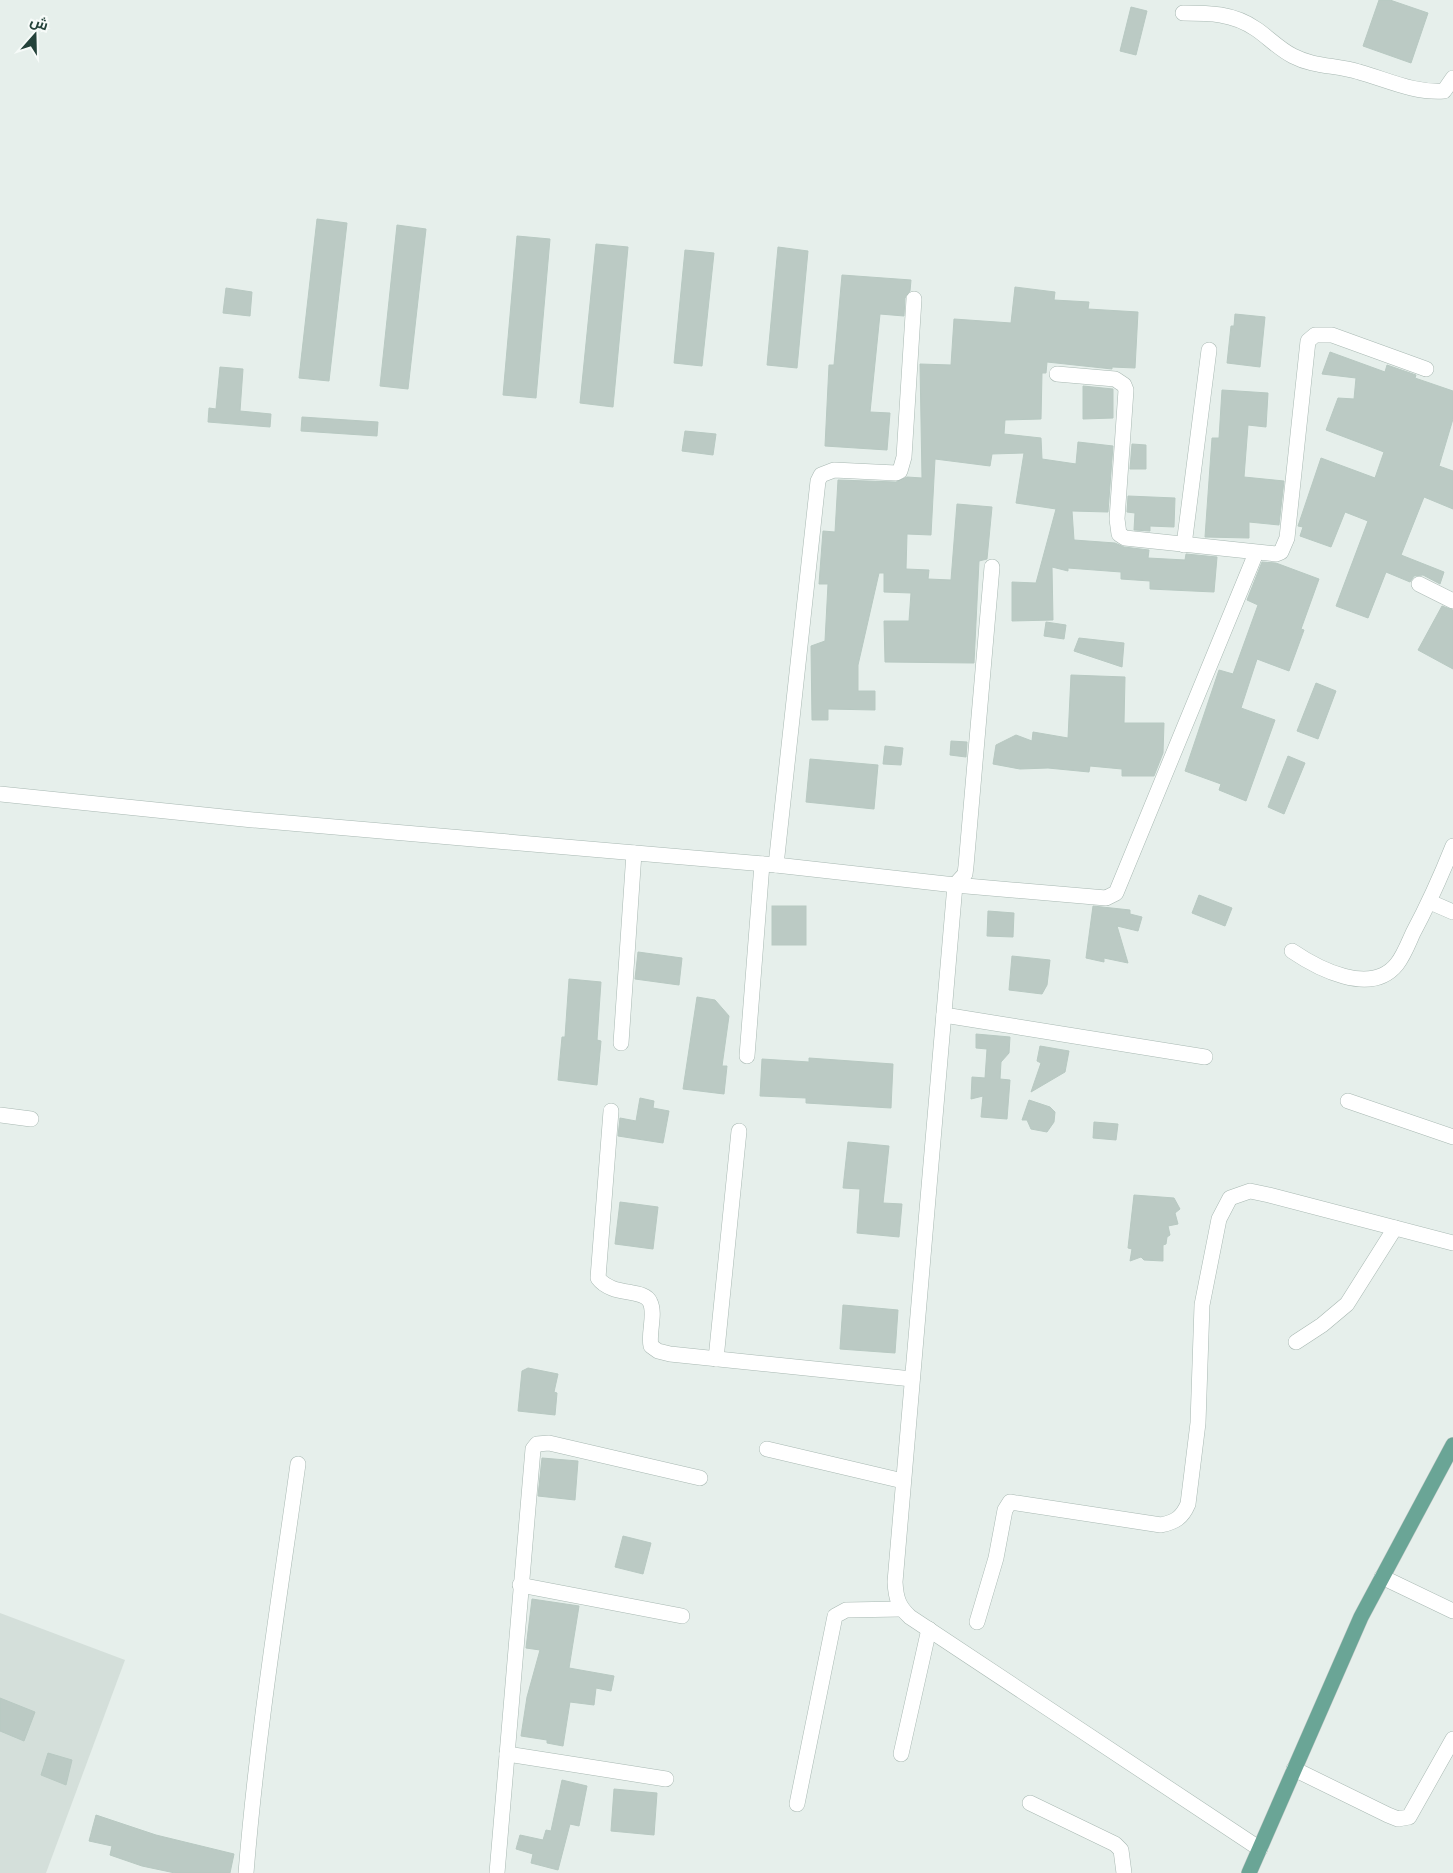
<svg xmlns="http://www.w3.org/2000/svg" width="1453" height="1873" viewBox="0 0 1453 1873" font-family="Cabin,Cairo,sans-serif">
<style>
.built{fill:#d4dfda}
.building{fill:#bbcac4;stroke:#b8c9c2}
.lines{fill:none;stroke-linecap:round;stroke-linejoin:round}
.minor-casing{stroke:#a8b8b2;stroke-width:16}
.major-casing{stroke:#c2cac8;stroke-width:16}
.minor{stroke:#fff;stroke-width:15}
.major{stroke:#6aa596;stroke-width:15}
</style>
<rect width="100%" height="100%" fill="#e6efeb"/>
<path class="built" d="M0,1613L125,1660L46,1873H0Z"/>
<g class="building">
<path d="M1379,0H1390L1428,13L1411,63L1363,46Z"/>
<path d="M1131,7L1147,11L1136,55L1120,51Z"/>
<path d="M317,219L347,223L329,381L299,378Z"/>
<path d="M397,225L426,229L408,389L380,386Z"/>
<path d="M517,236L550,239L536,398L503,395Z"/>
<path d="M596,244L628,247L613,407L580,403Z"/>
<path d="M778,247L808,251L797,368L767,365Z"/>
<path d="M685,250L714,253L702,366L674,363Z"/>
<path d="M842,275L911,280L910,291L905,298L904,316L880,314L870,412L890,413L887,450L825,446L829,365H834Z"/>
<path d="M1015,287L1055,292L1054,300L1089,302L1088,309L1138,312L1135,368L1112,367V369L1047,362L1046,373H1042L1041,419L1005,420L1004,434L1041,438L1042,459L1076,464L1078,442L1113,446L1108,512L1072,511L1074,540L1115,543L1124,547L1149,550L1148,558L1185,560L1186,554L1217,557L1214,592L1150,589V581L1121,579V572L1068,568V571L1052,567L1053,620L1012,621V582L1036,583L1056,509L1016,503L1024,453L992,454L990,466L935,459L931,535L907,534L906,569L929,570L928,579L951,580L957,504L992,507L987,559L979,561L974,663L885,662L884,621H909L911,593L884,592V573H879L858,665V691H875V710L828,709V720H812L811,646L825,641L828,584H819L823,531L835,532L838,480L896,482L907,477L922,478L920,364L951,365L954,319L1011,323Z"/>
<path d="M226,288L252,292L250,316L223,313Z"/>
<path d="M1235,314L1265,317L1260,367L1227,363L1231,326H1234Z"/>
<path d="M1330,352L1385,372L1387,365L1416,375L1415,378L1453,391V419L1439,466L1453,471V509L1424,497L1401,555L1444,572L1440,584L1423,575L1414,576L1410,582L1386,572L1368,618L1336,606L1368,521L1345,512L1331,547L1300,536L1303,527L1298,526L1321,458L1375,478L1384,452L1326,430L1338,398L1354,399L1356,378L1322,374Z"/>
<path d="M220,367L243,369L240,411L271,414L270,427L208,422L209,408L216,409Z"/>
<path d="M1083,386L1113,389V418L1083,419Z"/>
<path d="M1222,390L1268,393L1266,427L1248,425L1244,477L1284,481L1279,525L1249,522V538L1205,537L1212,438H1219Z"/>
<path d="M302,417L378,422L377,436L301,431Z"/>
<path d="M685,431L716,434L713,455L682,451Z"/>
<path d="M1132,444L1146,445V469H1130Z"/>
<path d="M1128,496L1175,498L1174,527L1150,526V531L1134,530L1135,513L1127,512Z"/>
<path d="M1262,562L1276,563L1319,579L1301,629L1304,630L1289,671L1257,659L1241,708L1275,720L1246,801L1219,790L1221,784L1185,771L1219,670L1233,674L1258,605L1247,600Z"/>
<path d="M1442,606L1453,610V669L1418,650Z"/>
<path d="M1046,622L1066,625L1064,639L1044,636Z"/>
<path d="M1079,638L1124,643L1122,667L1074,651Z"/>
<path d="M1071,675L1125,677L1124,723H1164L1163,753L1154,776H1122V769L1090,766L1089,772L1048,768L1020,769L993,764L996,745L1016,735L1032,741L1033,732L1068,738Z"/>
<path d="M1316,683L1336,691L1318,739L1297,731Z"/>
<path d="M951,741L967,742L966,757L950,755Z"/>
<path d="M885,746L903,748L901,765L883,764Z"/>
<path d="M1288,756L1305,763L1284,814L1268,807Z"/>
<path d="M810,759L878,765L874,809L806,802Z"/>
<path d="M1199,895L1232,908L1225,926L1192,913Z"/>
<rect x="772" y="906" width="34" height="39"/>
<path d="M1093,906L1130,910V914L1142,917L1138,931L1117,926L1128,963L1104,958V962L1086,958Z"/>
<path d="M988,911L1014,913L1013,937L987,936Z"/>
<path d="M638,952L682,958L679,985L635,979Z"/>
<path d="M1012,956L1050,960L1047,985L1042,994L1009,990Z"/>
<path d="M569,979L601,982L597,1040L601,1041L597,1085L558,1080L562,1037H565Z"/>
<path d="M697,997L715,1000L729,1016L722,1066H727L724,1094L683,1089Z"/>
<path d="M976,1034L1010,1037L1009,1053L1001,1062L1000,1079L1010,1080L1007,1119L981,1117L983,1096L971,1099L972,1077L985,1078L987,1049L976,1048Z"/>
<path d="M1040,1046L1069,1051L1065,1072L1031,1092L1041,1063L1037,1061Z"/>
<path d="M809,1058L893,1064L891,1108L806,1103V1098L760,1096L762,1059L809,1062Z"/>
<path d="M640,1098L654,1101L653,1108L669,1111L663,1143L618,1136L620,1118L636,1121Z"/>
<path d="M1029,1100L1050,1107L1055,1112L1054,1122L1047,1132L1031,1129L1027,1120H1022Z"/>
<path d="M1094,1122L1118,1124L1116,1140L1093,1138Z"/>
<path d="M848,1142L889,1146L883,1203L902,1204L899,1237L857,1233L860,1189L843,1188Z"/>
<path d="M1134,1195L1174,1198L1180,1209L1175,1213L1178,1224L1168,1226L1170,1235L1167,1237L1166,1244L1163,1245V1261L1144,1260L1141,1257L1130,1261L1132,1249L1128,1248Z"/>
<path d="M620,1202L658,1207L653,1249L615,1244Z"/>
<path d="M843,1305L898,1310L895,1353L840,1349Z"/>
<path d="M528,1368L558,1374L554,1392L557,1393L555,1415L518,1411L522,1371Z"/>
<path d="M542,1458L578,1461L575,1500L538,1496Z"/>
<path d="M623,1536L651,1543L643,1574L615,1567Z"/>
<path d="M532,1599L579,1606L569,1668L614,1676L611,1691L596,1688L594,1705L570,1702L563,1746L547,1743V1740L521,1736L527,1697L540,1650L526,1648Z"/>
<path d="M0,1698L35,1712L24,1741L0,1731Z"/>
<path d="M48,1753L72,1760L66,1785L41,1775Z"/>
<path d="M562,1780L587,1786L579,1826L570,1824L558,1870L531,1863L533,1854L516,1849L520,1835L543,1840L546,1830L551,1831Z"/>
<path d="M614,1789L657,1793L654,1835L611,1831Z"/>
<path d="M96,1815L156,1835L234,1854L230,1873H175L142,1866L110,1855L112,1846L89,1841Z"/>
</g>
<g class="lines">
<defs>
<g id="minor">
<path d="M1183,13C1209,13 1233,13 1256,29C1268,37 1279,49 1293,56C1314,67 1337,65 1359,72C1388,80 1413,93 1444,91L1453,78"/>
<path d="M1057,374L1115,379L1124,385L1126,390L1117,519L1119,534L1125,538L1276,554L1281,552L1287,538L1308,341L1315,335H1332L1426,369"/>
<path d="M1184,545L1209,350"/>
<path d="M992,567L966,866L965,874L955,885L895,1582C896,1598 898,1606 910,1617L1260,1849"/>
<path d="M1419,584L1453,601"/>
<path d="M0,794L253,820L776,865L955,885L1106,898L1116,893L1256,553"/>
<path d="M776,865L818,481L821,475L834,470L896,473L900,471L904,457L914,299"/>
<path d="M1430,902L1453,912"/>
<path d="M1292,951C1317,968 1371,997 1397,964C1404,955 1408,944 1413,933C1428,905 1441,876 1453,846"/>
<path d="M944,1015L1205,1057"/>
<path d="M621,1043L634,853"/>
<path d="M747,1056L762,864"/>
<path d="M1348,1101L1453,1137"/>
<path d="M611,1111L598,1278C612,1297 644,1288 650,1302C656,1314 648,1333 651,1346L658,1351L670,1354L912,1379"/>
<path d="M0,1115L31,1119"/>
<path d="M1296,1342L1322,1325L1347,1304L1395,1228"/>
<path d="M716,1359L739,1131"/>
<path d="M767,1449L903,1481"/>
<path d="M1382,1577L1453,1611"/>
<path d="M520,1585L682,1616"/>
<path d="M977,1622L996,1558L1005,1510L1010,1502L1161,1525C1175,1522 1182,1518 1188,1504L1198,1423L1202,1305L1219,1219L1230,1198L1250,1191L1269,1195L1453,1243"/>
<path d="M507,1754L666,1779"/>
<path d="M901,1754L929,1629"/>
<path d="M1294,1769L1388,1815L1398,1819L1409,1817L1453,1739"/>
<path d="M1030,1803L1115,1844L1121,1850L1124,1873"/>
<path d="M797,1804L835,1616L846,1610L901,1609"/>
<path d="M246,1873C257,1736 279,1600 298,1464"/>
<path d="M497,1873L533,1449L537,1444L549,1443L700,1478"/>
</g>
<path id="major" d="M1249,1873L1361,1617L1453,1445"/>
</defs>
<use href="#minor" class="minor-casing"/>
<use href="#major" class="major-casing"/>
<use href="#minor" class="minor"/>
<use href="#major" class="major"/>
</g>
<g transform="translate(35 35) rotate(20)" stroke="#f7fbf9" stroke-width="4" paint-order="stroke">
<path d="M0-4L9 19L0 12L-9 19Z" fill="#24423a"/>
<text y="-8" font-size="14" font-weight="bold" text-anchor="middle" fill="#24423a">ش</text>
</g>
</svg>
